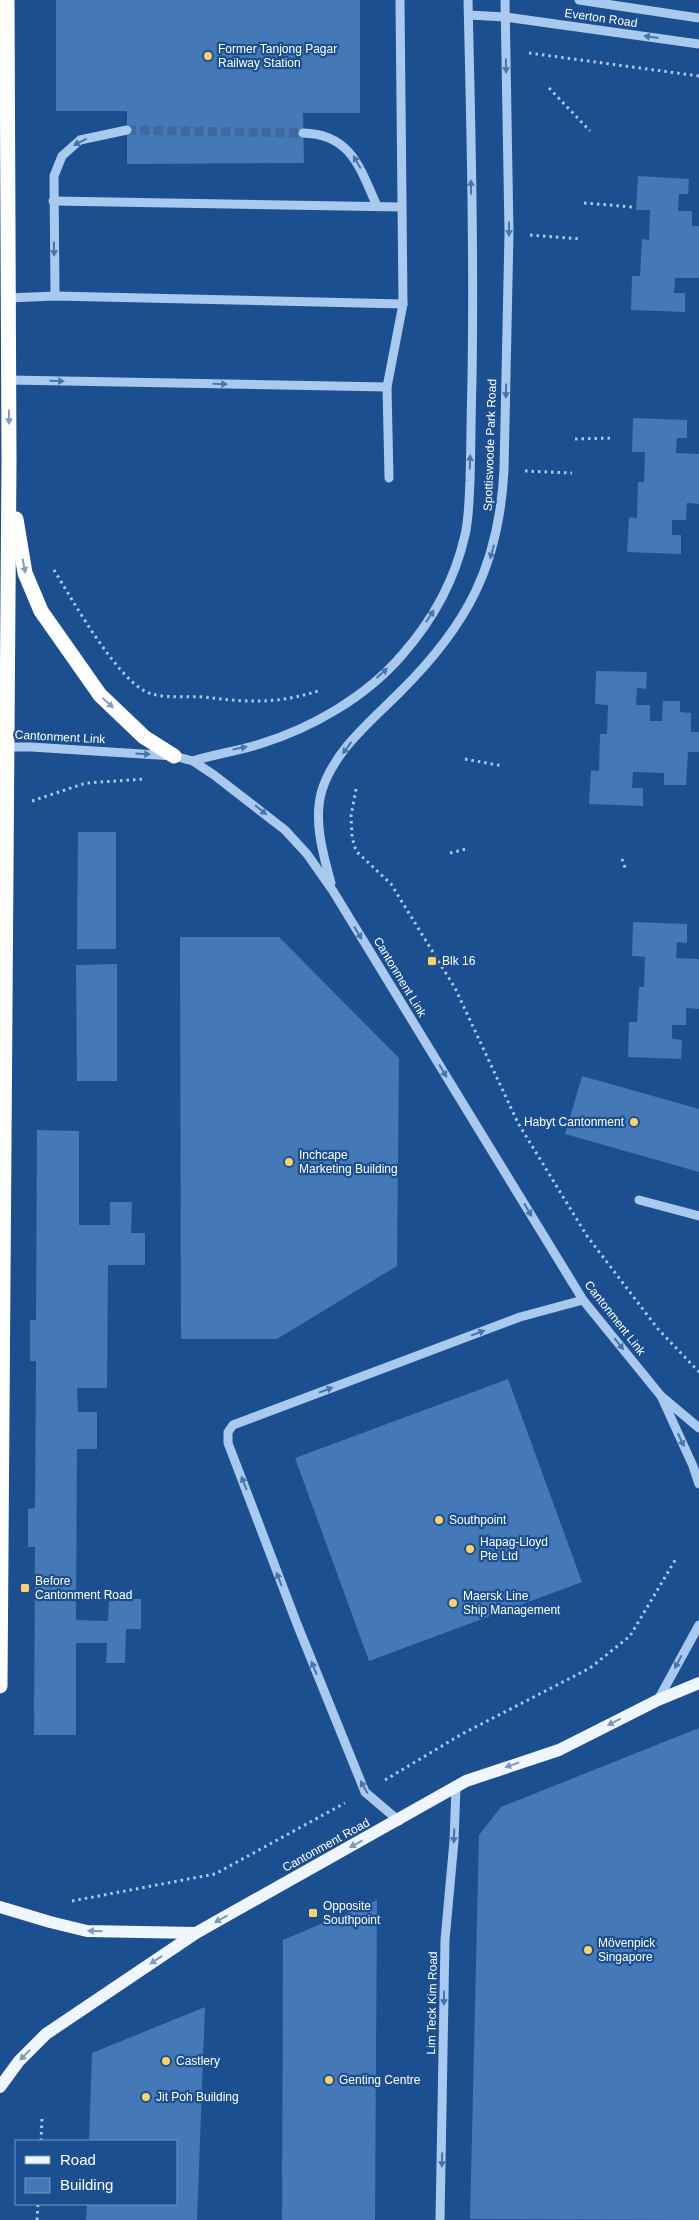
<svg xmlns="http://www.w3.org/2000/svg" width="699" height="2220" viewBox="0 0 699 2220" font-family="Arial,sans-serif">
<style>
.building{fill:#4478b7}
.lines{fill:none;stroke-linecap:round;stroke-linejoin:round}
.minor-tunnel{stroke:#3d69a0;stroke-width:9;stroke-dasharray:9 4.5;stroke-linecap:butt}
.path{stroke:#a9c9ee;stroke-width:3;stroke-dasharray:2.5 4;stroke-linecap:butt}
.minor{stroke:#a9c9ee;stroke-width:9}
.major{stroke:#f0f6ff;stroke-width:12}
.highway{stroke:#fff;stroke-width:15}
.oneway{fill:#4674ac}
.oneway2{fill:#829ec1}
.oneway3{fill:#7b9ac1}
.poi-dot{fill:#ffd166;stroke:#1b4f8f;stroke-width:2}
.labels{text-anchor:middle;stroke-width:4.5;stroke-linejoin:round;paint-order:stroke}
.street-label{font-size:12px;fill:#fff;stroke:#1b4f8f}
.poi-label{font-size:12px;fill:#fff;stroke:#1b4f8f;text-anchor:start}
</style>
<rect width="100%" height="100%" fill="#1b4f8f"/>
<g class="building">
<path d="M56,0H360V113H303L304,163L127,164V111H56Z"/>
<path d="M638,176L689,179L688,194H679L678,211H692V226H699V278H675L674,293H685V312L631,310L632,276H640L642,239L649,240L650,210H636Z"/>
<path d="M633,418L687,420V438H677L676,453L699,454V504L687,503L686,520H672V535H681V554L627,552L629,517L637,518L638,482H644L645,452H632Z"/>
<path d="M596,671L647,672L646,689L637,688L636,705H650V721H662L663,701H680V712L691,713V732H699V752H688L686,785H664V773L633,772L632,788H643V806L589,804L591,770L599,771L600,734H607L608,705L595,704Z"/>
<path d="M78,832H116V949H77Z"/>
<path d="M633,922L687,924V943L677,942L676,958L699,959V1009L686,1008V1025H672V1039L682,1040L681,1059L628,1057L629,1022H637L639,987H644L645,957L632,956Z"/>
<path d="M180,937H279L399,1058L397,1266L277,1339H181Z"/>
<path d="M117,964V1081H77L76,965Z"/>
<path d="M582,1076L699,1109V1172L565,1134Z"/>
<path d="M37,1130L79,1131V1225H110V1202H132L131,1233H145V1265H108L107,1388H77L78,1412H97V1449H77L76,1620L108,1621L109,1599H141V1629H126L125,1663H106L107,1643H76V1735H34L35,1547H28V1509L35,1508L36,1361H30V1320H36Z"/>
<path d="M508,1379L582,1582L369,1661L295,1458Z"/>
<path d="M699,1728V2220L470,2219L479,1835L501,1807Z"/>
<path d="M377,1900L375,2220H282L283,1940Z"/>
<path d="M205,2007L197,2220H86L87,2204H176V2141H89L92,2053Z"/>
</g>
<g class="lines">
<path class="minor-tunnel" d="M127,130L303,133"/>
<g class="path">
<path d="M529,53L699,76"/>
<path d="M549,88L590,131"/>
<path d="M584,203L633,207"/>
<path d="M530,235L582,239"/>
<path d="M575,439L613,438"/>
<path d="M525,471L572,473"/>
<path d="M54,570C72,599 120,686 152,694C169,699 194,695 213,698C253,703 282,703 321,690"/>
<path d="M465,759L503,766"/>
<path d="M356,789L351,816L352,837L356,851L391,884L455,988L518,1123L587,1236L658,1329L699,1372"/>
<path d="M32,801L86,783L145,779"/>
<path d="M450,853L466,849"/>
<path d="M622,859L626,870"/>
<path d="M385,1780L462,1734L590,1668L630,1636L677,1557"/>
<path d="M72,1901L215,1874L345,1803"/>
<path d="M41,2141L42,2118"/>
<path d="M37,2220L38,2204"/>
</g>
<g class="minor">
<path d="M579,0L699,18"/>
<path d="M469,15L505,17L699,44"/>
<path d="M303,133C351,134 360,168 377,206"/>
<path d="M53,201L401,207"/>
<path d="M55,296L54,176L62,156L80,140L127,130"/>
<path d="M8,298L55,296L403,304"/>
<path d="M9,380L387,387"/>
<path d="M389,478L387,387L403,304L400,0"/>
<path d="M2,747H31L174,756L193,761L214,775L285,830L307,854L333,891L583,1300L661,1396L699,1428"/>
<path d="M193,761C215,754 238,751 260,744C312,728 366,697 402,655C432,621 455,579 465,535C469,518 469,499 470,481C471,447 471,413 472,380C474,253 471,127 468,0"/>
<path d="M331,883C323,854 313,820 322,790C335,750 370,722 399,693C467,626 499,566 504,470L509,233L505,0"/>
<path d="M639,1200L699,1216"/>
<path d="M662,1398L693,1466L699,1484"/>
<path d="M658,1700L699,1625"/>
<path d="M399,1821L365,1792L297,1624L228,1443V1432L233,1425L520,1317L583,1300"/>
<path d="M440,2220L445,1940L454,1841L456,1787"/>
</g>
<g class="major">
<path d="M0,1907L50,1922L87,1931L196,1933"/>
<path d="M0,2087L19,2061L46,2034L196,1933L466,1781L559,1750L658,1700L699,1683"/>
</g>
<g class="highway">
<path d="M16,519L25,573L41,611L100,695L144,737L174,756"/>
<path d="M0,1686L9,461L7,0"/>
</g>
</g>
<defs><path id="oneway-solid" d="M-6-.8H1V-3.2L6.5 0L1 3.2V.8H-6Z" transform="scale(1.25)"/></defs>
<g class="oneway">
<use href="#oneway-solid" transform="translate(651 37) rotate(-172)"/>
<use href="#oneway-solid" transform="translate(506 66) rotate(89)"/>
<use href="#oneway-solid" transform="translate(80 142) rotate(153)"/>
<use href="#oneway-solid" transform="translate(357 162) rotate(-120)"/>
<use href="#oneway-solid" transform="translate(471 187) rotate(-91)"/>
<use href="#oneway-solid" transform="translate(509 229) rotate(90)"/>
<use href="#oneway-solid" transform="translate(54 249) rotate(89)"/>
<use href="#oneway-solid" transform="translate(57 381) rotate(1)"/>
<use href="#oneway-solid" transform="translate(220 384) rotate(1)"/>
<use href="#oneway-solid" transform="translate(506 391) rotate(91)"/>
<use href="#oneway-solid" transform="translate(470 462) rotate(-88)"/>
<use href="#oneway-solid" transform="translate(492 552) rotate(106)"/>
<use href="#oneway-solid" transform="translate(430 616) rotate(-57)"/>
<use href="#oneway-solid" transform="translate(382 673) rotate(-42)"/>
<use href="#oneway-solid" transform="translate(240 748) rotate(-11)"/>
<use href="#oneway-solid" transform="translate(347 748) rotate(126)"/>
<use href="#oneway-solid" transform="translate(143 754) rotate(4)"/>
<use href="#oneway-solid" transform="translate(261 810) rotate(39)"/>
<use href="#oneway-solid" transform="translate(358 933) rotate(59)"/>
<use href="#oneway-solid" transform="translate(443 1071) rotate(59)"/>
<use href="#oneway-solid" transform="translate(528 1210) rotate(59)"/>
<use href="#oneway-solid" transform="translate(478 1333) rotate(-21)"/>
<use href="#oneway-solid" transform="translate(619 1344) rotate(51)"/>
<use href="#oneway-solid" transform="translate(326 1390) rotate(-21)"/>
<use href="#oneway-solid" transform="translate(681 1440) rotate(65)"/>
<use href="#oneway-solid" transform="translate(244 1483) rotate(-111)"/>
<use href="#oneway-solid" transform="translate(279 1579) rotate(-111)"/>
<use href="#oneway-solid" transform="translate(678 1662) rotate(118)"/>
<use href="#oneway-solid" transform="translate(314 1668) rotate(-112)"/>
<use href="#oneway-solid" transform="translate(364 1787) rotate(-119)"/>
<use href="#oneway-solid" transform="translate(454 1836) rotate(93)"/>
<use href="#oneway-solid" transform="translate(444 1998) rotate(91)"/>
<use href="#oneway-solid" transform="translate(442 2160) rotate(91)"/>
</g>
<g class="oneway2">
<use href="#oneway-solid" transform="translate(9 417) rotate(90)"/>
<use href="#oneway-solid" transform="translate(24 566) rotate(79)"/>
<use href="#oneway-solid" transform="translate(108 703) rotate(43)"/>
</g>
<g class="oneway3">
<use href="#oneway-solid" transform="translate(614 1722) rotate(153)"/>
<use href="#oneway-solid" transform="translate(512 1765) rotate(161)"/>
<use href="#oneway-solid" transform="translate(356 1844) rotate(151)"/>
<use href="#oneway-solid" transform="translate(221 1919) rotate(151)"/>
<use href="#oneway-solid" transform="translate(95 1931) rotate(-178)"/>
<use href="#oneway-solid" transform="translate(156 1960) rotate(146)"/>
<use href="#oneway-solid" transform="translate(25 2055) rotate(134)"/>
</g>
<g class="poi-dot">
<circle cx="208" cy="56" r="5"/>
<rect x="427" y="956" width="10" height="10" rx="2.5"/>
<circle cx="634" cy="1122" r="5"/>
<circle cx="289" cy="1162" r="5"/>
<circle cx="439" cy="1520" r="5"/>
<circle cx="470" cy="1549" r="5"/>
<rect x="20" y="1583" width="10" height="10" rx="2.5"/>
<circle cx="453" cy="1603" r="5"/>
<rect x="308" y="1908" width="10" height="10" rx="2.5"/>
<circle cx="588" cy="1950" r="5"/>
<circle cx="166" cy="2061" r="5"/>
<circle cx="329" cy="2080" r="5"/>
<circle cx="146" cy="2097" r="5"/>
</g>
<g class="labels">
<g class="street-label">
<text transform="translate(601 18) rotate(8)" y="4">Everton Road</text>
<text transform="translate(490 445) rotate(-88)" y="4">Spottiswoode Park Road</text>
<text transform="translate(60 737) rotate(3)" y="4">Cantonment Link</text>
<text transform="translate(400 977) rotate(59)" y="4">Cantonment Link</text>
<text transform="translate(615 1318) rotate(52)" y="4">Cantonment Link</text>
<text transform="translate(326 1845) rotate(-29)" y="4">Cantonment Road</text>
<text transform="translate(432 2003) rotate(-89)" y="4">Lim Teck Kim Road</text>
</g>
<g class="poi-label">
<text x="218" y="53">Former Tanjong Pagar<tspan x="218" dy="14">Railway Station</tspan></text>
<text x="442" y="965">Blk 16</text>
<text x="624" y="1126" text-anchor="end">Habyt Cantonment</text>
<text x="299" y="1159">Inchcape<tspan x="299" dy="14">Marketing Building</tspan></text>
<text x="449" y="1524">Southpoint</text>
<text x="480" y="1546">Hapag-Lloyd<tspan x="480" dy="14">Pte Ltd</tspan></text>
<text x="35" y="1585">Before<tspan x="35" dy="14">Cantonment Road</tspan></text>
<text x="463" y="1600">Maersk Line<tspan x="463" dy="14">Ship Management</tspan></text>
<text x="323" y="1910">Opposite<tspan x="323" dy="14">Southpoint</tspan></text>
<text x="598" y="1947">Mövenpick<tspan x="598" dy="14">Singapore</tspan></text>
<text x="176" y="2065">Castlery</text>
<text x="339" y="2084">Genting Centre</text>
<text x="156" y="2101">Jit Poh Building</text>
</g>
</g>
<rect x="15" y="2140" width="162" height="65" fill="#1b4f8f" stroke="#7695bc"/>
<rect x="25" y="2156" width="25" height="8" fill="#f0f6ff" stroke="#7695bc"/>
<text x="60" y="2165" font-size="15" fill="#ffffff">Road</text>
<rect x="25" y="2178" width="25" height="15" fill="#4478b7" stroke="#7695bc"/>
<text x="60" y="2190" font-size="15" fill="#ffffff">Building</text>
</svg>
